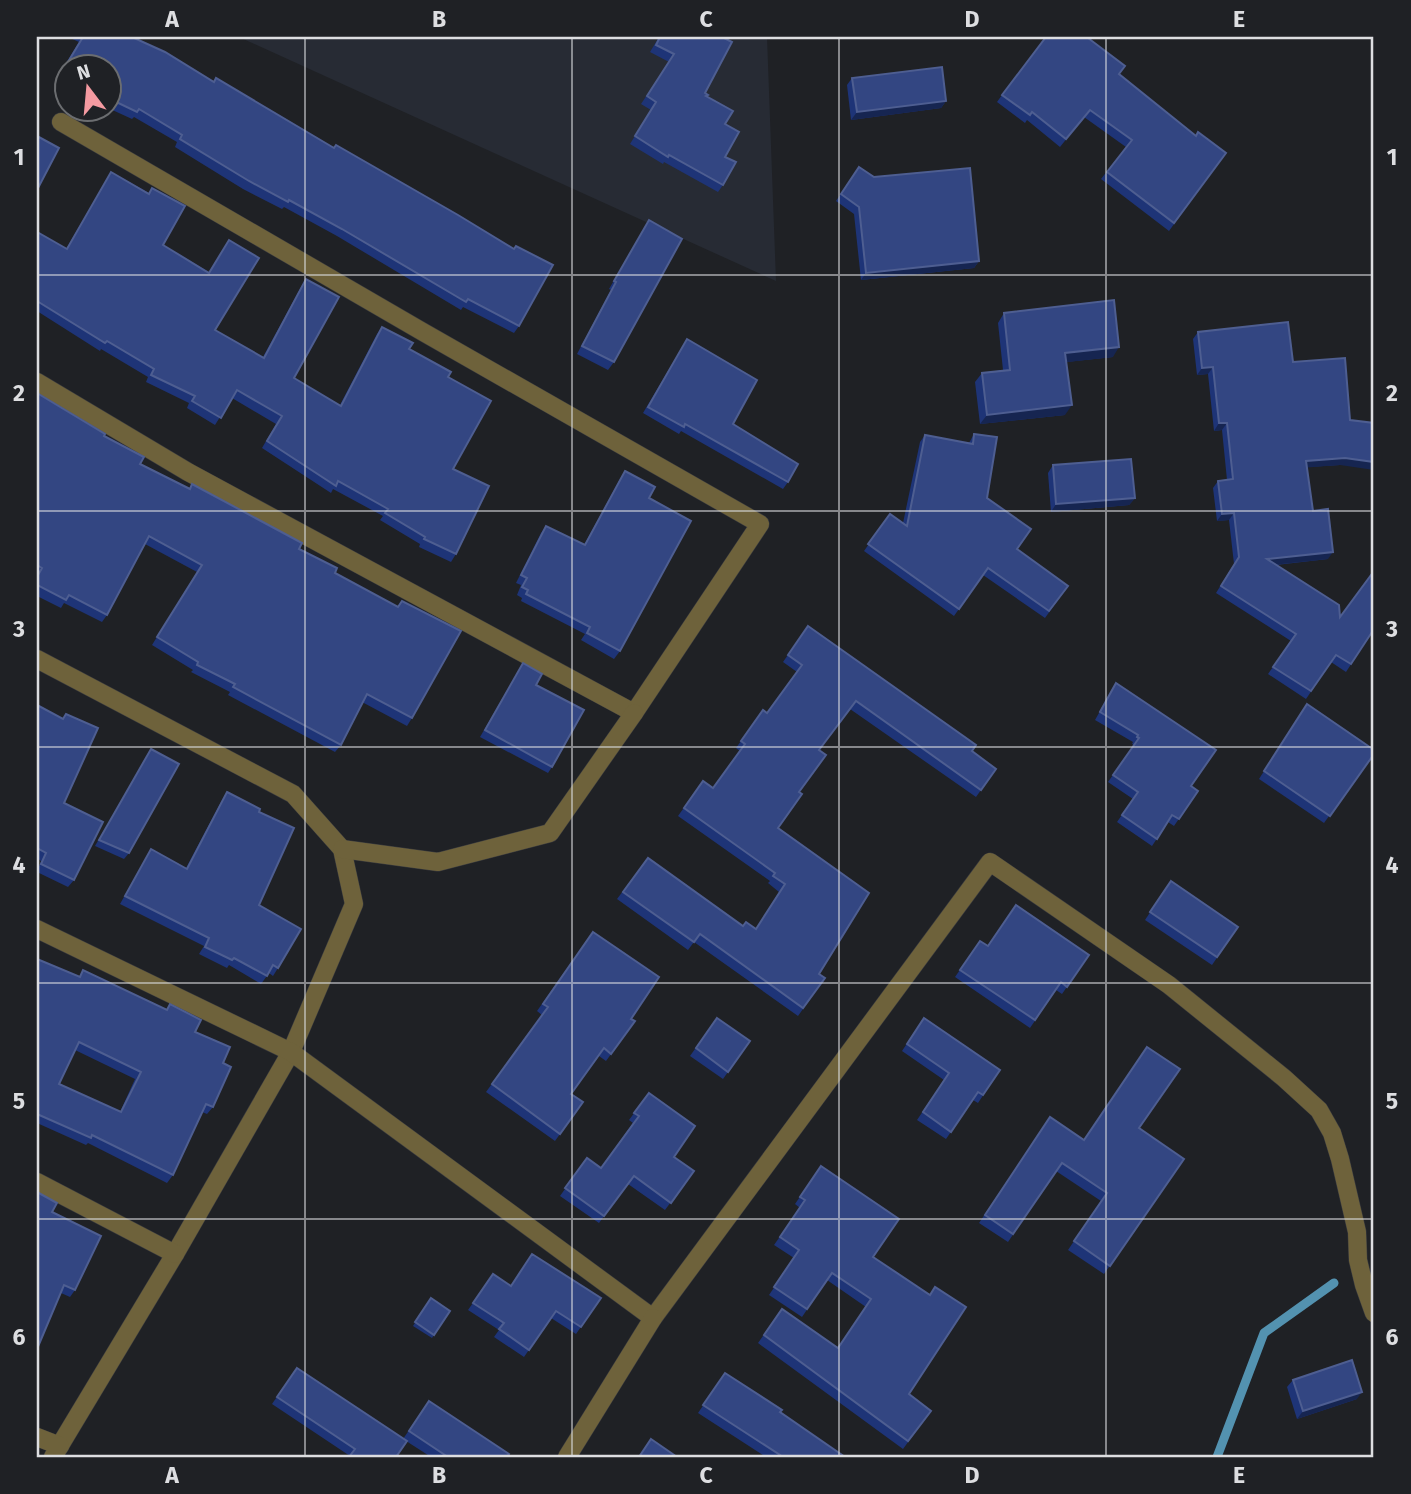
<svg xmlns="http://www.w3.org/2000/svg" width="1411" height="1494" viewBox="0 0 1411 1494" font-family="'Fira Sans',sans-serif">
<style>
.built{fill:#272b34}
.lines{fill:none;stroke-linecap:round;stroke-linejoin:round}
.stream{stroke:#5392b0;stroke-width:9}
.street-casing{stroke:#3a3b3f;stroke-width:19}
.street{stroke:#6e623b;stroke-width:18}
.wall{fill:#1e3477;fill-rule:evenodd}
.shaded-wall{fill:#162551}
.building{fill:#334682;stroke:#4e5e91;stroke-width:2;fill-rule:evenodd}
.grid{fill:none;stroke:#dddee1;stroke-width:2;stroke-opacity:0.55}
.neatline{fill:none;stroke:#dddee1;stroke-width:2.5}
.grid-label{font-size:23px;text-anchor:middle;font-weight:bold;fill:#dddee1}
</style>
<rect width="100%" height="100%" fill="#1f2125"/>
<path class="built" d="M239,37H767L776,281Z"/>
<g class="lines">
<path class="stream" d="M1217,1457L1264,1333L1334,1283"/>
<defs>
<g id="street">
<path d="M37,382L188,472L634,713L760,524L423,332L61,122"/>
<path d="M37,659L293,794L342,849L354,904L291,1052L175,1254L53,1457"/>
<path d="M342,849L438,862L550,833L634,713"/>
<path d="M37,929L291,1052L653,1318L990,862L1169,985L1284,1078L1319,1110L1332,1133L1340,1159L1357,1232L1358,1260L1364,1285L1374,1313"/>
<path d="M37,1182L175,1254"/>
<path d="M37,1437L60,1446"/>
<path d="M567,1457L653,1318"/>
</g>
</defs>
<use href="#street" class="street-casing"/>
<use href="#street" class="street"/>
</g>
<g class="wall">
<path d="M68,37H132L519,326L514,333L463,307L461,310L337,236L284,207L282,209L243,189L175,147L177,142L134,117L132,119L108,108V66H66V72L62,70L79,42Z"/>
<path d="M659,37H722L705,93L725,124V157L723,185L718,192L664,162L663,164L630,144L651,110L641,104L669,62L650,52Z"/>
<path d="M1088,38L1119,74L1196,136L1226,153L1169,231L1101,179L1126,147L1084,117L1060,147L1027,120L1025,123L997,102L1002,95Z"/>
<path d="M852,78L946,101L941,108L851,120L847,85Z"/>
<path d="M859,167L874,177L979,261L974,268L861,280L854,214L836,201Z"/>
<path d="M111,172L149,193L152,188L163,245L209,272L229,240L215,330L263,357L301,287L306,279L294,378L340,405L377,334L382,327L409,349L448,377L453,469L456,554L451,562L419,547L420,544L380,520L383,516L333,489L331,493L262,448L276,424L232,398L215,425L187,408L189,403L146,382L148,377L101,349L100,351L37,311V232L66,249Z"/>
<path d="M649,220L614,362L608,370L577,354L611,290L609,289Z"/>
<path d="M1004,313L1113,357L1066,362L1065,415L980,424L975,382L982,373L1003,370L998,323Z"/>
<path d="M1198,332L1293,362L1340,465L1307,467L1313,511L1328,559L1276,565L1340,617L1374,629L1346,672L1331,662L1306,699L1268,674L1291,641L1216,593L1234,564L1229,520L1217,521L1213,488L1218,481L1227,480L1222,430L1214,431L1208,374L1197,375L1193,339Z"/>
<path d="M687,339L733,424L788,482L783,489L681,431L679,434L643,413Z"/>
<path d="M37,393L104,436L140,464L299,549L335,573L412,718L407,726L362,702L341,745L335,752L228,695L230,692L191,672L193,670L152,645L197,572L145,544L107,615L102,622L64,603L61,608L37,596Z"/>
<path d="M974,434L987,498L1017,549L1068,586L1045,618L983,575L954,616L864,551L890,514L903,523L920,442L925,435L969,443Z"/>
<path d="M1053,465L1135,498L1129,505L1051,512L1048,473Z"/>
<path d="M625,471L649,498L620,651L614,659L581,640L585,634L521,601L522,598L517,595L521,585L516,583L541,533L546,526L584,545L620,479Z"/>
<path d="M808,626L996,769L976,797L850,709L819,750L799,792L778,828L819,974L825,978L798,1016L694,942L688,950L617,899L648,858L743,926L756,929L779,892L768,883L770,881L678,816L703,781L713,788L740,751L736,748L763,710L767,713L797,672L783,662Z"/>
<path d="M523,663L536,685L552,767L548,773L480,737Z"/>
<path d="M1116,683L1191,786L1198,791L1174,826L1168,822L1152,846L1117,822L1133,799L1108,782L1134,745L1132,744L1133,742L1095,720Z"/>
<path d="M37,705L62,719L66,714L64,803L74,880L68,887L37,872L41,861L37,858Z"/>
<path d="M1302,711L1374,754L1324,823L1259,779Z"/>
<path d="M151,749L129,853L124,859L95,846Z"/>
<path d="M227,792L259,812V905L278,968L273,976L269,973L261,984L229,965L227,968L199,954L204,946L120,904L151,849L186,868L222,800Z"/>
<path d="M1171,881L1238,927L1212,965L1145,920Z"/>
<path d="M593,932L631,1019L635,1021L606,1061L599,1056L571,1094L583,1102L555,1141L486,1092L542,1015L537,1011Z"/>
<path d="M980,941L988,946L1089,955L1062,994L1056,990L1030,1028L955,977Z"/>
<path d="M37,959L79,977L83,970L166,1010L170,1004L223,1063L213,1107L207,1114L202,1112L173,1175L167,1183L88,1143L86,1145L37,1123ZM75,1050L135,1079L120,1112L59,1084Z"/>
<path d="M717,1018L750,1041L723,1079L690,1056Z"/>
<path d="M924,1018L1000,1070L978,1103L973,1100L946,1139L917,1120L944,1080L902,1051Z"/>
<path d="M649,1093L674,1157L694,1171L665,1210L628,1184L599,1223L560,1196L587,1158L601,1168L633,1123L629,1120Z"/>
<path d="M1050,1117L1084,1140L1139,1128L1184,1159L1104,1274L1068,1250L1101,1201L1056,1171L1008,1242L979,1223Z"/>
<path d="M821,1166L873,1257L909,1394L931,1411L903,1449L758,1343L782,1309L838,1348L866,1307L827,1280L802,1317L769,1295L794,1258L774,1245L800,1208L795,1204Z"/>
<path d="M52,1212L75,1290L70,1297L61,1293Z"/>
<path d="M493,1274L511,1286L601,1298L576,1334L551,1318L524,1357L494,1337L499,1330L468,1310Z"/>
<path d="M431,1298L450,1311L432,1338L413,1326Z"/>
<path d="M297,1368L396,1457L350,1456L272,1404Z"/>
<path d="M725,1373L780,1412L845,1457H766L698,1413Z"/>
<path d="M1293,1380L1357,1399L1297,1419L1287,1387Z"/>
<path d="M429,1401L507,1457H431L403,1439Z"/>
</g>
<g class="shaded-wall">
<path d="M946,101L941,108L851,120L857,112Z"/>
<path d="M979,261L974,268L861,280L866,273Z"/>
<path d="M1119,347L1113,357L1059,363L1065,353Z"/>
<path d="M1213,367L1208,374L1197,375L1202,368Z"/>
<path d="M1072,405L1065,415L980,424L987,415Z"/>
<path d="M1219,423H1227L1222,430L1214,431Z"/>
<path d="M1345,458L1374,462V470L1340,465L1301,468L1306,461Z"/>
<path d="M1135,498L1129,505L1051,512L1056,504Z"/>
<path d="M1234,513L1229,520L1217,521L1222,514Z"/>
<path d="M1333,552L1328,559L1262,566L1267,559Z"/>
<path d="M1362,1392L1357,1399L1297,1419L1303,1411Z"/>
</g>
<g class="building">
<path d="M83,37H132L165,52L214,82L216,78L334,148L336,145L458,215L514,249L516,246L553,265L519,326L468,299L466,302L342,229L289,200L288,202L249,181L180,139L182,135L139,109L137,112L108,98V95L112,88L108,86V66H75L68,62Z"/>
<path d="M660,37H722L732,42L705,93L708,95L706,96L733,111L725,124L739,132L725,157L736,162L723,185L669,155L668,157L635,136L656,102L647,96L674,54L656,45Z"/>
<path d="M1046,37H1089L1088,38L1125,66L1119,74L1196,136L1198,132L1226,153L1174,223L1107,172L1132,140L1090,110L1066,139L1032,112L1030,115L1002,95Z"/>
<path d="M942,67L946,101L857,112L852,78Z"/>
<path d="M37,136L59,148L37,190Z"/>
<path d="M859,167L874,177L970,168L979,261L866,273L859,207L841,194Z"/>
<path d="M111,172L149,194L152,188L185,206L163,245L209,273L229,240L259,258L215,330L264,358L306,279L339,297L294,378L341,406L382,327L413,343L409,349L451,372L448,377L491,401L453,469L489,486L456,554L424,539L425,537L385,513L388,509L338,481L336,486L267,441L282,416L237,390L221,418L192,401L195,396L151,375L154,369L107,341L105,343L37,301V232L67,249Z"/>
<path d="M649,220L682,239L614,362L582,346L616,282L614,281Z"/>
<path d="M1114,300L1119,347L1065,353L1072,405L987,415L982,373L1010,370L1004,313Z"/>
<path d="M1288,322L1293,362L1345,358L1350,420L1374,423V462L1345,458L1306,461L1313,511L1328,509L1333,552L1267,559L1339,605L1340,617L1374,571V629L1351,664L1336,655L1311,691L1273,667L1296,634L1221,586L1239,557L1234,513L1222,514L1218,481L1233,479L1227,423H1219L1213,367L1202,368L1198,332Z"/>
<path d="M687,339L757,380L733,424L798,464L788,482L685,424L684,427L648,407Z"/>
<path d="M37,393L105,434L104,436L144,457L140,464L190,489L192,484L302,543L299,549L337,568L335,573L398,607L402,601L461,631L412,718L367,694L341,745L233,687L235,684L197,665L198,662L157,637L202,565L149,536L107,615L69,595L66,600L37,585V577L42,568L37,565Z"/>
<path d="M974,434L997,437L987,498L1031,529L1017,549L1068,586L1049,611L988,568L959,609L868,544L890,514L907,526L925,435L973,444Z"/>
<path d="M1131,459L1135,498L1056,504L1053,465Z"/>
<path d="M625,471L655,487L649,498L691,521L620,651L587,633L590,627L526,594L528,590L522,587L527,578L521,575L546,526L585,545Z"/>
<path d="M808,626L976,745L972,751L996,769L981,790L856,701L819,750L826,755L799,792L802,794L778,828L869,893L819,974L825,978L803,1008L700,934L694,942L623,892L648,858L743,926L746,922L756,929L785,884L773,876L775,873L684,808L703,781L713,788L745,744L741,741L763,710L767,713L802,665L788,655Z"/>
<path d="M523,663L542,674L536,685L584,710L552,767L485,730Z"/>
<path d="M1116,683L1216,750L1191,786L1198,791L1179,819L1172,815L1157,839L1122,815L1138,792L1113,775L1139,738L1137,737L1138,735L1100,712Z"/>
<path d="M1307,704L1374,750V754L1330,816L1264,771Z"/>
<path d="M37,705L63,719L66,714L98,728L64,803L103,822L74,880L41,864L46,853L37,848Z"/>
<path d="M151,749L179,764L129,853L99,840Z"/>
<path d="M227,792L260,809L259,812L294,828L259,905L301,929L278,968L273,965L267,976L234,958L232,960L205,947L209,938L125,896L151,849L187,869Z"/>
<path d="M1171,881L1238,927L1217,957L1150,912Z"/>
<path d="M1016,905L1089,955L1067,987L1061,982L1035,1020L960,970L980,941L988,946Z"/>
<path d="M593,932L659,977L631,1019L635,1021L611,1054L604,1048L571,1094L583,1102L560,1134L492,1084L548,1007L543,1004Z"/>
<path d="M37,959L80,977L83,970L167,1010L170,1004L201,1020L195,1032L230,1047L223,1063L231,1067L213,1107L206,1104L173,1175L92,1135L91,1138L37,1114ZM79,1042L141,1072L121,1112L59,1084Z"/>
<path d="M717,1018L750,1041L728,1072L696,1048Z"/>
<path d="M924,1018L1000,1070L983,1095L978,1092L951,1132L923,1112L949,1073L907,1044Z"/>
<path d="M1147,1047L1180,1069L1139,1128L1184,1159L1110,1266L1074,1241L1107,1193L1062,1163L1013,1234L985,1215L1050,1117L1084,1140Z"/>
<path d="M649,1093L695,1126L674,1157L694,1171L671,1203L634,1176L604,1216L565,1188L587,1158L601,1168L639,1116L634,1113Z"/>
<path d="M821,1166L899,1219L873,1257L930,1295L935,1287L966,1307L909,1394L931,1411L908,1441L764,1335L782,1309L838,1348L871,1299L832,1273L807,1309L774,1287L799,1250L780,1237L805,1200L800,1197Z"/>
<path d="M37,1192L57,1203L52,1212L101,1236L75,1290L64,1285L37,1349Z"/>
<path d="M532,1254L601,1298L581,1327L556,1311L529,1350L499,1329L504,1323L473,1303L493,1274L511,1286Z"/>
<path d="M431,1298L450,1311L434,1335L415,1322Z"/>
<path d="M1352,1360L1362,1392L1303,1411L1293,1380Z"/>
<path d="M297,1368L407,1441L396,1457H349L355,1449L277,1397Z"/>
<path d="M725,1373L782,1410L780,1412L845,1457H778L780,1455L703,1405Z"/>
<path d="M429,1401L509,1454L507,1457H448L409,1431Z"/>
<path d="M651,1439L677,1457H639Z"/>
</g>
<path class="grid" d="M305,37V1457M572,37V1457M839,37V1457M1106,37V1457M37,275H1374M37,511H1374M37,747H1374M37,983H1374M37,1219H1374"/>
<rect width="1411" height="1494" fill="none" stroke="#1f2125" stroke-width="77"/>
<g transform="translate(88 88) rotate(344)"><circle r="33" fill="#1f2125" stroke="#6b6d70" stroke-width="2"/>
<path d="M0-5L12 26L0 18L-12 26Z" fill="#f49aa1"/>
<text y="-10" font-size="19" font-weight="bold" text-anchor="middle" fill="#dddee1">N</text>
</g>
<rect x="38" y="38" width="1334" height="1418" class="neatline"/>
<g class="grid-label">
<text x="172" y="27">A</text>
<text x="439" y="27">B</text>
<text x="706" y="27">C</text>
<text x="972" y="27">D</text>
<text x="1239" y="27">E</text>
<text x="19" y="165">1</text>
<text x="1392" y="165">1</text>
<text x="19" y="401">2</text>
<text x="1392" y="401">2</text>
<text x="19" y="637">3</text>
<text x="1392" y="637">3</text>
<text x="19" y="873">4</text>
<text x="1392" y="873">4</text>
<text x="19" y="1109">5</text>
<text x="1392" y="1109">5</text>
<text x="19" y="1345">6</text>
<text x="1392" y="1345">6</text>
<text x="172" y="1483">A</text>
<text x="439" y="1483">B</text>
<text x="706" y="1483">C</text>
<text x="972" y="1483">D</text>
<text x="1239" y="1483">E</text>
</g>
</svg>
